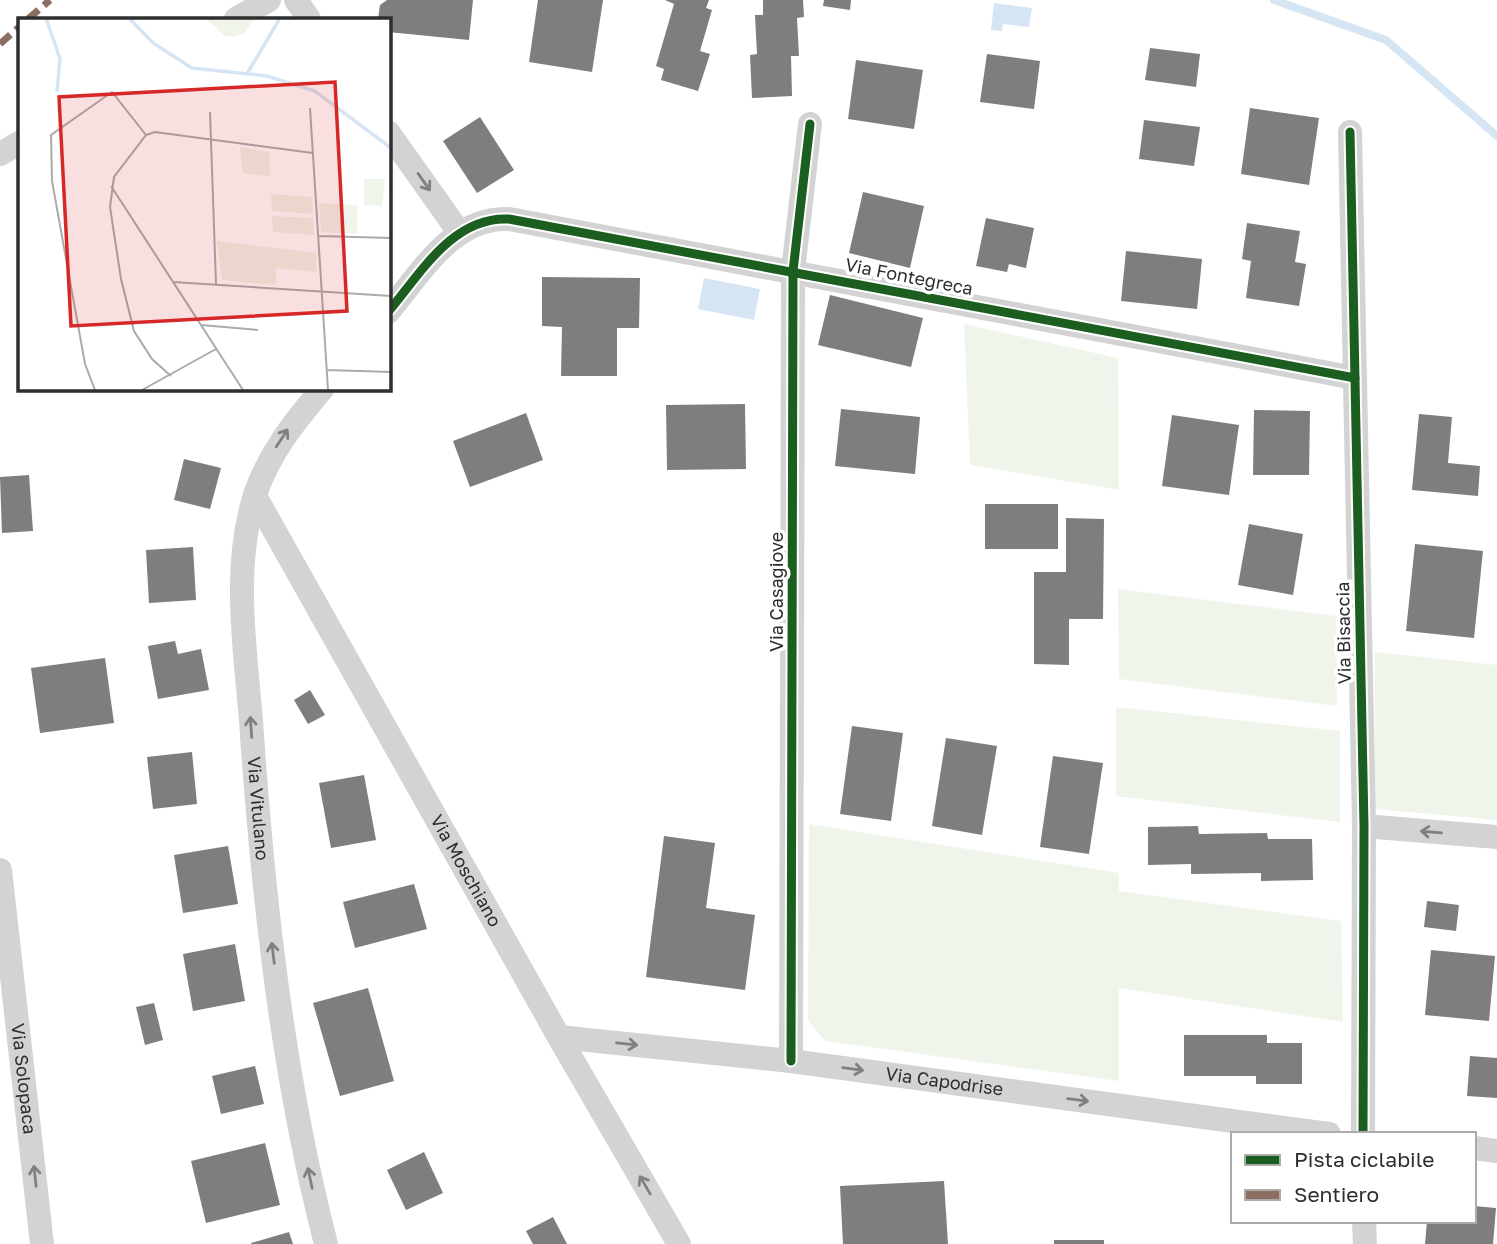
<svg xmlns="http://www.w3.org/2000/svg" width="1497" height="1244" viewBox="0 0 1497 1244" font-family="'Golos Text',sans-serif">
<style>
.green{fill:#eff5eb}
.water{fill:#d6e5f3}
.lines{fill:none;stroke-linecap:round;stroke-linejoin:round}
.stream{stroke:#d6e5f3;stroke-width:8}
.building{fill:#7e7e7e}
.minor{stroke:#d3d3d3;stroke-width:24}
.quiet{stroke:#8d6e63;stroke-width:7;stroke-dasharray:14 7;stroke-linecap:butt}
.cycleway-casing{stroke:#fff;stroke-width:13}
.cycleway{stroke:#1b5e20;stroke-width:9}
.oneway{stroke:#808080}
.labels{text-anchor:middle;stroke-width:7;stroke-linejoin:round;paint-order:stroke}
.street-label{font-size:18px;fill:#2e2e2e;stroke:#fff}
.inset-river{fill:none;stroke:#d6e5f3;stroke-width:3.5}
.inset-road{fill:none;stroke:#ababab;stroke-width:2}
.view{fill:#d62828;fill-opacity:0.15;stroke:#d62828;stroke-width:3.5}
.inset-edge{fill:none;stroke:#2e2e2e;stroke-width:3.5}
</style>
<rect width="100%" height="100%" fill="#fff"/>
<g class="green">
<path d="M964,324L1118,358L1119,490L970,465Z"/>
<path d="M1118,589L1336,616L1337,706L1119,679Z"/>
<path d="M1375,652L1497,665V820L1375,809Z"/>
<path d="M1116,707L1340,731V822L1116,796Z"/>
<path d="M809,824L1119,873V891L1341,921L1343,1022L1119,988V1081L825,1041L808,1020Z"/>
</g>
<g class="water">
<path d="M994,3L1032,8L1029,27L1003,24L1002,31L991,30Z"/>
<path d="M704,278L760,289L754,320L698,309Z"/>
</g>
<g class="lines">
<path class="stream" d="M1274,0L1386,40L1497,136"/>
</g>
<g class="building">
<path d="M387,0H473L469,40L388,32V19H378L380,5Z"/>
<path d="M538,0H603L592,72L529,62Z"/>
<path d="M665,0H709L706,8L712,10L700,51L710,54L698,91L661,80L664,69L656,66L674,4Z"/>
<path d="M763,0H803L804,17L797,18L799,56H791L792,96L752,98L750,55L757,54L755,15H763Z"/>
<path d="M824,0H851L850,10L823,6Z"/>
<path d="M1150,48L1200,54L1196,87L1145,80Z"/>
<path d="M987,54L1040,61L1034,109L980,102Z"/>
<path d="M856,60L923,70L914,129L848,119Z"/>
<path d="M1250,108L1319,118L1309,185L1241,174Z"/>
<path d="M480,117L514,170L477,193L443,141Z"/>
<path d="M1144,120L1200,127L1194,166L1139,159Z"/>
<path d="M863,192L924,206L910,268L849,253Z"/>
<path d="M986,218L1034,228L1026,268L1009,264L1007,272L976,266Z"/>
<path d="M1247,223L1300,231L1295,262L1306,264L1299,306L1246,298L1251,261L1242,259Z"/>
<path d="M1126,251L1202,259L1197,309L1121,301Z"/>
<path d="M542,277L640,278L639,328H617V376H561L562,327L542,326Z"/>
<path d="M830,295L923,318L911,367L818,345Z"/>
<path d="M745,404L746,469L667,470L666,405Z"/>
<path d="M841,409L920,417L915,474L835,466Z"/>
<path d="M1254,410L1310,411L1309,475H1253Z"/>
<path d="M526,413L543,460L470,487L453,441Z"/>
<path d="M1419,414L1452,417L1448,463L1480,466L1478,496L1412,490Z"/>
<path d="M1172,415L1239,425L1229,495L1162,486Z"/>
<path d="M184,459L221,468L210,509L174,500Z"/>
<path d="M29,475L33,531L2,533L0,477Z"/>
<rect x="985" y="504" width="73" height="45"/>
<path d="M1066,518L1104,519L1103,619H1069V665L1034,664V572H1066Z"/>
<path d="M1249,524L1303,534L1293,595L1238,585Z"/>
<path d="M1415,544L1483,551L1474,638L1406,631Z"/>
<path d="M193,547L196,600L149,603L146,550Z"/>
<path d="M175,641L178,654L201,649L209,690L158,699L148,646Z"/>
<path d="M105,658L114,723L40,733L31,668Z"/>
<path d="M310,690L325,715L308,724L294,700Z"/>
<path d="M852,726L903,733L891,821L840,814Z"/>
<path d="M946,738L997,746L982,835L932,826Z"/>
<path d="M192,752L197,804L153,809L147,757Z"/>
<path d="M1053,756L1103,763L1089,854L1040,847Z"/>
<path d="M364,775L376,840L331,848L319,783Z"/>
<path d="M1198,826L1199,834L1267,833L1268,839H1312L1313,880L1261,881V873L1191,874V864L1148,865V827Z"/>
<path d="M664,836L715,843L706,908L755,915L745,990L646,977Z"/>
<path d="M228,846L238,904L183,913L174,855Z"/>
<path d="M414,884L427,929L355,948L343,902Z"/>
<path d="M1427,901L1459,905L1456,931L1424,927Z"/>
<path d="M235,944L245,1001L193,1011L183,954Z"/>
<path d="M1431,950L1495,956L1489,1021L1425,1015Z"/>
<path d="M368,988L394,1081L340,1096L313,1003Z"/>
<path d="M154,1003L163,1040L145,1045L136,1007Z"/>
<path d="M1184,1035H1267V1043H1302V1084H1256V1076H1184Z"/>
<path d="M1470,1056L1497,1058V1098L1467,1096Z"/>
<path d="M255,1066L264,1104L221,1114L212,1076Z"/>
<path d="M265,1143L280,1205L206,1223L191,1161Z"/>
<path d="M424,1152L443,1193L406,1210L387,1170Z"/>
<path d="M944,1181L948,1244H843L840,1186Z"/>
<path d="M1474,1206L1496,1208L1493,1244H1425L1427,1221H1474Z"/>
<path d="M553,1217L567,1244H533L526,1231Z"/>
<path d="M289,1232L293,1244H251V1243Z"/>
<rect x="1054" y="1240" width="50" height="4"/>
</g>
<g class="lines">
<g class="minor">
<path d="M296,0L309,19"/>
<path d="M236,19L269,0"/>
<path d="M388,132L459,232"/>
<path d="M1350,132L1364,826L1363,1134"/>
<path d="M0,154L19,143"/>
<path d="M388,312C421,273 453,216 509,219L1355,378"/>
<path id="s1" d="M323,388C295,421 269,453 255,495C232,567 245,647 251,721C263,897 282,1073 326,1244"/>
<path id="s2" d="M255,496L559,1037L679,1244"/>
<path d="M1364,826L1497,837"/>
<path id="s3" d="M0,870L42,1244"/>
<path id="s4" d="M559,1037L791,1061L1329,1134"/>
<path d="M791,1061L793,271L810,124"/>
<path d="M1474,1148L1497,1151"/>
<path d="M1364,1221L1365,1244"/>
</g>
<g class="quiet">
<path d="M28,19L50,0"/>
<path d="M0,44L19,27"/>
</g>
<defs>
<g id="cycleway">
<path d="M1350,132L1364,826L1363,1134"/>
<path d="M388,312C421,273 453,216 509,219L1355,378"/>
<path d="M791,1061L793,271L810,124"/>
</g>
</defs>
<use href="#cycleway" class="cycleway-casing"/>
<use href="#cycleway" class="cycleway"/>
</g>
<defs><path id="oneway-shaft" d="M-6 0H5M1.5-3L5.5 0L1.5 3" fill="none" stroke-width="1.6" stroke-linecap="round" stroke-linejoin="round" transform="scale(1.75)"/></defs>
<g class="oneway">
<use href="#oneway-shaft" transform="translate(424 182) rotate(55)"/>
<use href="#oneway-shaft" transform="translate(282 438) rotate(-57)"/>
<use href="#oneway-shaft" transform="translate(251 727) rotate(-94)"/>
<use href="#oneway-shaft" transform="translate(1431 832) rotate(-175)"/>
<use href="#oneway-shaft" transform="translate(273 953) rotate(-97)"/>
<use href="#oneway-shaft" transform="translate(627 1044) rotate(6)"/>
<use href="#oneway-shaft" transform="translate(853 1069) rotate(8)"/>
<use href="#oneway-shaft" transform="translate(1078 1100) rotate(8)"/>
<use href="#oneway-shaft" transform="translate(35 1176) rotate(-96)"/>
<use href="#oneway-shaft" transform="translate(310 1178) rotate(-102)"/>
<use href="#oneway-shaft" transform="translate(645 1185) rotate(-120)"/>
</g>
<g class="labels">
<g class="street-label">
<text transform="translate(909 277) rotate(11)" y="6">Via Fontegreca</text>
<text transform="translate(777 592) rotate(-90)" y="6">Via Casagiove</text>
<text transform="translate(1344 633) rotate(-91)" y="6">Via Bisaccia</text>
<text dy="6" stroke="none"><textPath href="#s1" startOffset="443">Via Vitulano</textPath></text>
<text dy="6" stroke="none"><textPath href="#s2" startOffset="430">Via Moschiano</textPath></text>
<text dy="6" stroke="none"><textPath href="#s3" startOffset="210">Via Solopaca</textPath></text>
<text dy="6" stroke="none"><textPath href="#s4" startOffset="388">Via Capodrise</textPath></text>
</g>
</g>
<g transform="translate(18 18)">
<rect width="373" height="373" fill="#fff"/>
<path d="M187,0H236L227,15L216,19L207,18ZM222,129L251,134L252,158L225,155ZM346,161H367L364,188L346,187ZM253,176L294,179L295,196L254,193ZM301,185L339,187V216L303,214ZM254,198L295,200L296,217L255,214ZM199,223L298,235L299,254L258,250V267L204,262Z" fill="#eff5eb"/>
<path class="inset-river" d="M28,0L42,41L39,74M111,0L135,25L174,50L249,58L297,73L373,130M229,56L262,0"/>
<path class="inset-road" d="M292,90L310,372M192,94L198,266M128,117L96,159L92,189L103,261L116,313L134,341L153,358M128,117L137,114L295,135M93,168L225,372M301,218L373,220M155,264L373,278M183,307L240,312M309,352L373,354M77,372L67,346L34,163L33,117L94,74L128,117M124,372L198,331"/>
<path class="view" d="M317,64L329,293L53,308L41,79Z"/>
<rect width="373" height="373" class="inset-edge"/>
</g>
<rect x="1231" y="1132" width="245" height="91" fill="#ffffff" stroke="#ababab" stroke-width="2"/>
<rect x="1245" y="1155" width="35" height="10" fill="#1b5e20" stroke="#ababab" stroke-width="2"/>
<text x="1294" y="1167" font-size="21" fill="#2e2e2e">Pista ciclabile</text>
<rect x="1245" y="1190" width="35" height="10" fill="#8d6e63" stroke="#ababab" stroke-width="2"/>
<text x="1294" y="1202" font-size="21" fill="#2e2e2e">Sentiero</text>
</svg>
